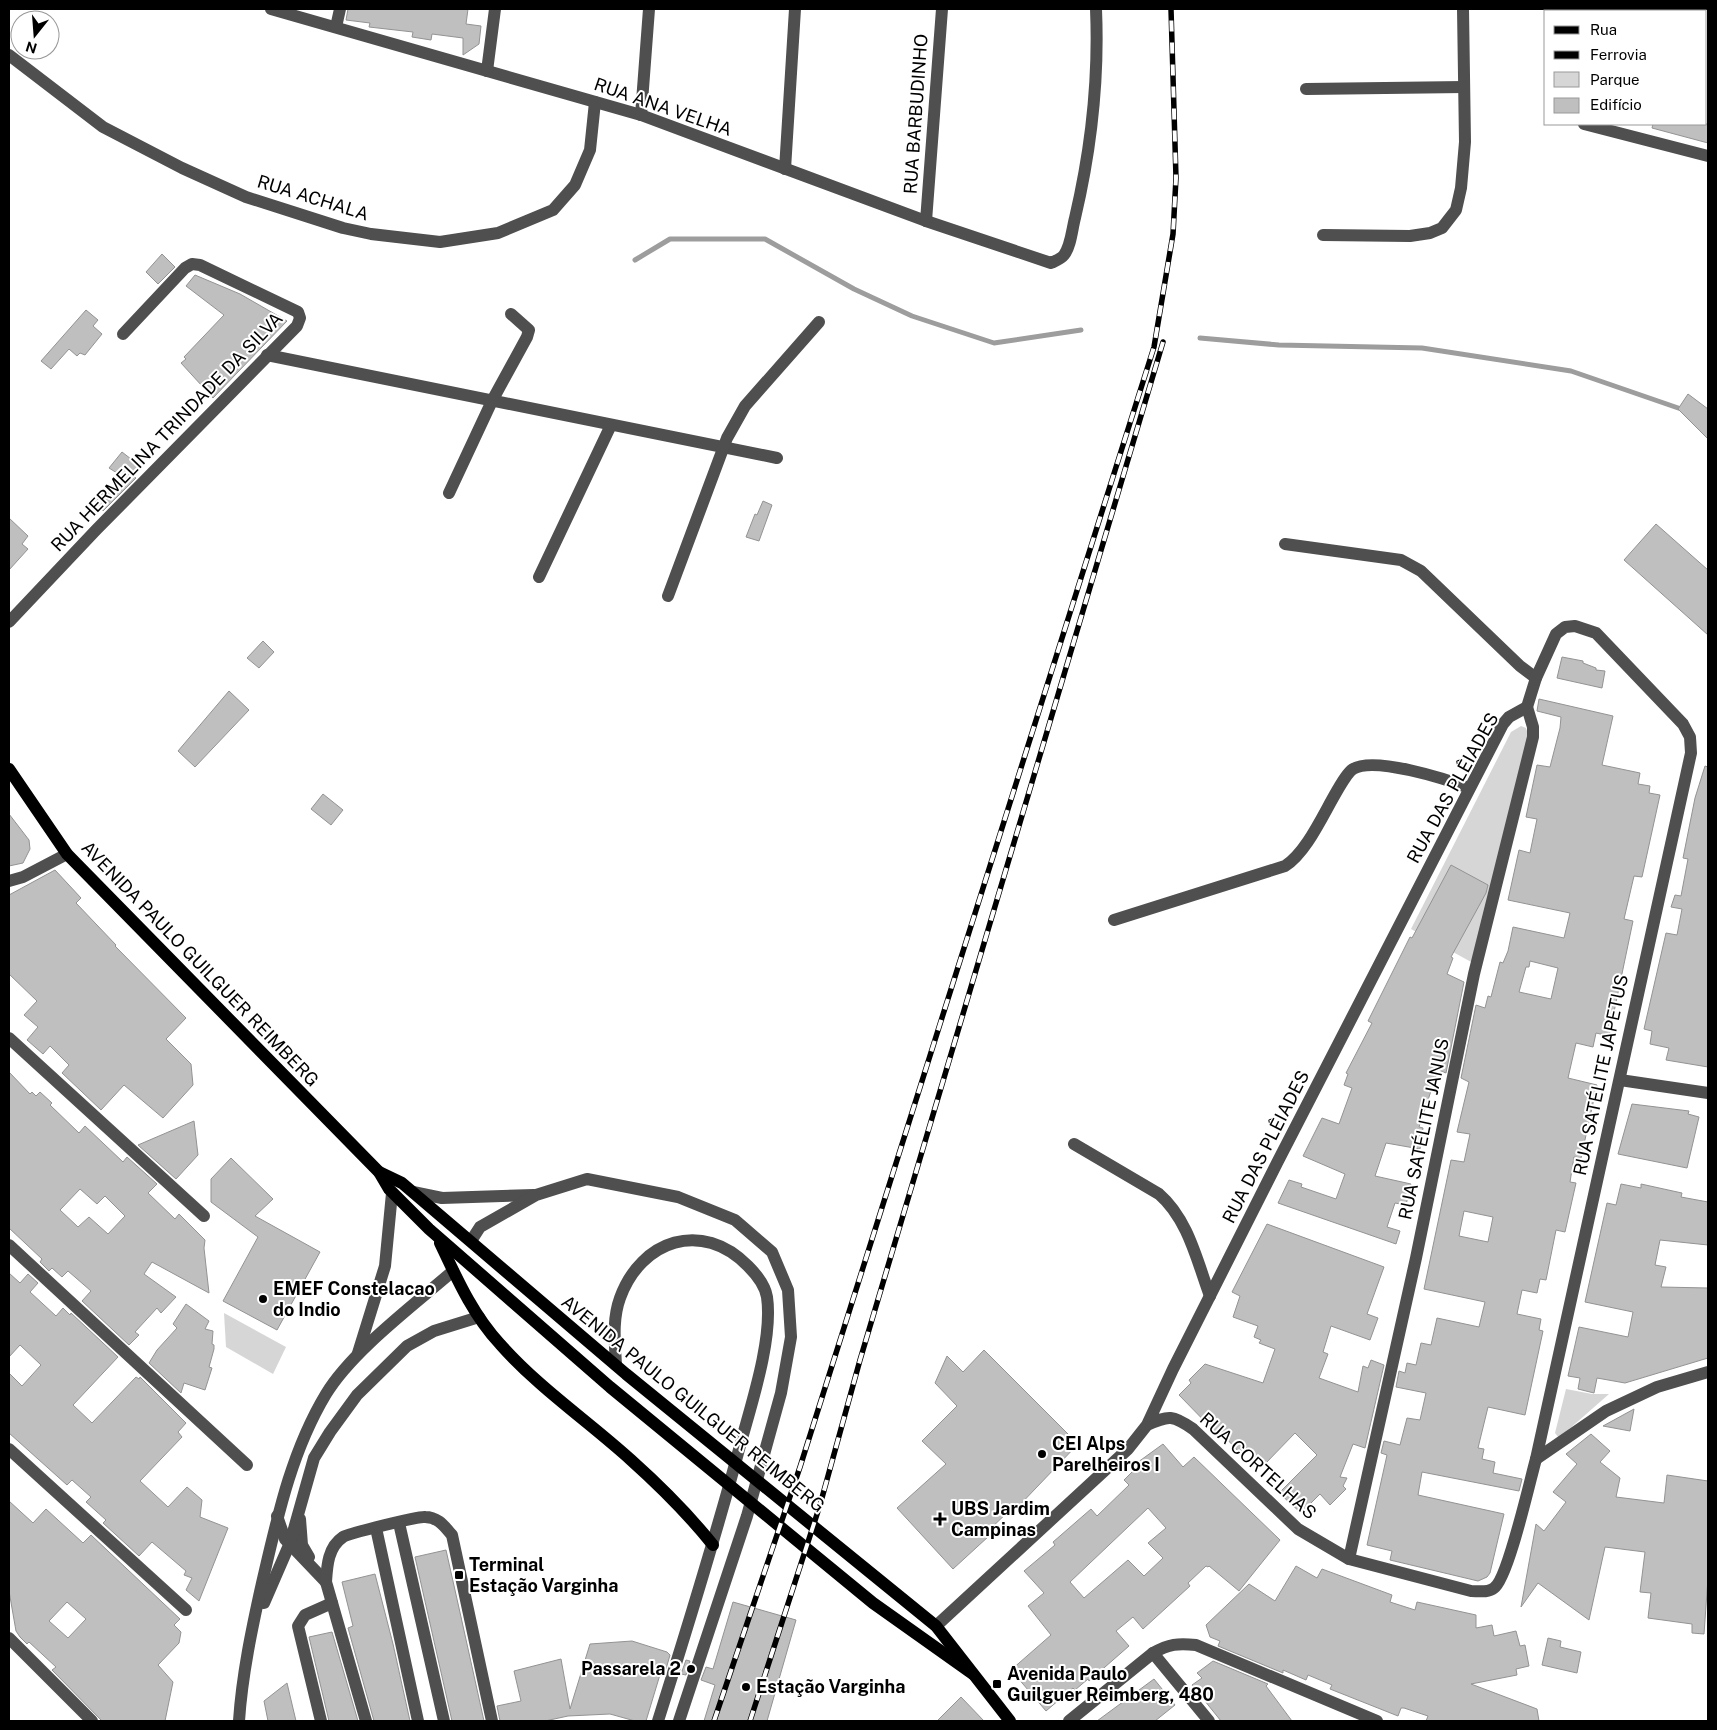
<svg xmlns="http://www.w3.org/2000/svg" width="1717" height="1730" viewBox="0 0 1717 1730" font-family="'Public Sans',sans-serif">
<style>
.green{fill:#d6d6d6}
.lines{fill:none;stroke-linecap:round;stroke-linejoin:round}
.stream{stroke:#9d9d9d;stroke-width:5}
.building{fill:#bfbfbf;stroke:#939393;fill-rule:evenodd}
.minor{stroke:#4f4f4f;stroke-width:12}
.major{stroke:#000;stroke-width:12}
.rail-casing{stroke:#000;stroke-width:5.5}
.rail{stroke:#fff;stroke-width:4;stroke-dasharray:11;stroke-linecap:butt}
.poi-dot{fill:#000;stroke:#fff;stroke-width:2}
.labels{text-anchor:middle;stroke-width:4;stroke-linejoin:round;paint-order:stroke}
.street-label{font-size:18px;fill:#000;stroke:#fff}
.poi-label{font-size:18px;font-weight:bold;fill:#000;stroke:#fff;text-anchor:start}
</style>
<rect width="100%" height="100%" fill="#fff"/>
<g class="green">
<path d="M1521,726L1526,728L1529,737L1473,963L1411,929L1511,732Z"/>
<path d="M224,1313L286,1347L273,1374L226,1347Z"/>
<path d="M1566,1389L1592,1394H1609L1559,1438L1555,1433Z"/>
</g>
<g class="lines">
<g class="stream">
<path d="M635,260L670,239H765L854,289L912,316L994,343L1081,330"/>
<path d="M1200,338L1279,345L1422,348L1571,371L1684,410"/>
</g>
</g>
<g class="building">
<path d="M348,9H468L466,24L481,26L479,44L463,55V38L432,34L431,40L412,37L413,32L369,27L370,23L346,20Z"/>
<path d="M1653,124H1708V143L1652,128Z"/>
<path d="M162,254L175,267L158,284L146,272Z"/>
<path d="M195,275L240,294L287,321L213,398L181,363L186,359L184,357L224,315L186,286Z"/>
<path d="M86,310L98,320L93,326L102,334L85,355L80,353L77,356L69,349L51,369L41,361Z"/>
<path d="M1688,394L1708,409V439L1678,409Z"/>
<path d="M122,452L140,466L133,476L136,478L103,511L94,500L118,482L113,478L117,473L109,468Z"/>
<path d="M763,501L772,505L759,541L746,537L755,514L757,515Z"/>
<path d="M9,518L28,536L22,544L28,549L9,570Z"/>
<path d="M1656,524L1708,570V635L1624,560Z"/>
<path d="M263,641L274,652L259,668L247,658Z"/>
<path d="M1562,657L1583,661V663L1596,668V670L1605,671L1602,688L1557,678Z"/>
<path d="M229,691L249,710L195,767L178,751Z"/>
<path d="M1539,699L1613,716L1602,765L1640,773L1638,784L1650,786L1649,793L1660,795L1642,877L1634,876L1624,919L1633,921L1609,1036L1596,1033L1593,1047L1576,1043L1568,1078L1597,1085L1581,1158L1574,1157L1570,1182L1576,1183L1565,1232L1556,1230L1546,1280L1540,1279L1537,1293L1522,1290L1517,1314L1541,1319L1539,1330L1543,1331L1525,1415L1488,1407L1478,1448L1484,1449L1482,1459L1495,1462L1493,1473L1522,1479L1519,1491L1422,1472L1418,1495L1504,1514L1490,1573L1487,1577L1478,1581L1390,1560L1392,1551L1367,1545L1387,1455L1381,1453L1384,1441L1400,1445L1407,1418L1420,1420L1426,1393L1396,1387L1399,1371L1405,1373L1407,1363L1416,1365L1421,1343L1431,1345L1437,1318L1479,1327L1485,1302L1424,1289L1451,1160L1464,1162L1470,1134L1457,1132L1469,1082L1461,1078L1476,1005L1485,1008L1488,996L1491,997L1500,962L1503,963L1508,951L1513,927L1564,938L1570,913L1508,900L1519,850L1530,853L1537,819L1526,817L1537,765L1550,767L1560,728L1561,717L1537,711ZM1530,961L1558,968L1551,999L1519,992L1526,967H1529ZM1464,1211L1493,1217L1488,1242L1459,1236Z"/>
<path d="M1705,766L1708,767V1067L1666,1060L1669,1048L1650,1044L1652,1031L1644,1029L1666,933L1677,935L1682,909L1671,907L1675,895L1681,896L1688,859L1683,858L1695,798Z"/>
<path d="M323,794L343,810L331,825L311,809Z"/>
<path d="M9,814L29,840L30,849L23,863L9,866Z"/>
<path d="M1451,865L1488,885L1486,893L1451,957L1453,958L1447,974L1464,982L1446,1073L1438,1070L1419,1127L1423,1128L1420,1149L1386,1143L1375,1176L1411,1184L1406,1205L1395,1203L1387,1227L1400,1231L1396,1244L1278,1203L1289,1180L1302,1184L1301,1187L1336,1199L1345,1174L1303,1156L1322,1118L1339,1124L1352,1088L1344,1085L1348,1074L1346,1073L1372,1023L1368,1021L1410,937L1412,938Z"/>
<path d="M55,870L81,898L76,903L116,945L115,946L186,1018L166,1039L191,1064L193,1085L163,1118L124,1085L101,1110L62,1073L69,1065L50,1046L43,1054L27,1040L38,1027L24,1015L37,1001L9,974V895Z"/>
<path d="M9,1072L30,1094L32,1092L36,1096L40,1092L52,1103L50,1105L79,1133L85,1126L123,1162L127,1157L157,1184L148,1193L175,1219L179,1214L205,1240L204,1248L209,1293L152,1262L144,1274L176,1297L161,1313L157,1308L135,1332L139,1335L129,1345L82,1301L91,1291L68,1271L62,1277L52,1268L49,1271L40,1262L42,1259L9,1228ZM80,1189L97,1204L105,1196L125,1216L108,1234L89,1217L78,1227L60,1210Z"/>
<path d="M1632,1104L1689,1111L1688,1114L1699,1117L1687,1168L1618,1154Z"/>
<path d="M194,1121L198,1155L176,1179L138,1145Z"/>
<path d="M231,1158L273,1199L255,1216L320,1252L277,1330L223,1301L258,1237L211,1202V1179Z"/>
<path d="M1621,1184L1641,1188V1184L1682,1193L1681,1197L1708,1202V1245L1660,1240L1655,1265L1666,1267L1661,1287L1708,1288V1358L1625,1383L1597,1378L1594,1393L1578,1389L1580,1378L1568,1376L1579,1327L1628,1337L1633,1312L1585,1302L1607,1203L1616,1205Z"/>
<path d="M1267,1224L1384,1267L1367,1314L1378,1318L1370,1340L1331,1326L1323,1352L1328,1354L1319,1378L1358,1392L1363,1366L1368,1368L1371,1360L1384,1365L1365,1448L1353,1444L1340,1477L1347,1478L1343,1486L1346,1489L1330,1505L1320,1494L1301,1513L1279,1493L1317,1455L1295,1433L1264,1465L1246,1447L1240,1453L1223,1435L1220,1437L1179,1395L1191,1383L1189,1380L1205,1364L1263,1383L1275,1349L1259,1343L1261,1340L1254,1337L1258,1326L1233,1317L1240,1296L1232,1292Z"/>
<path d="M9,1273L20,1283L28,1274L38,1283L30,1292L56,1316L63,1308L70,1315L71,1313L118,1357L73,1405L92,1423L136,1377L139,1379L140,1377L186,1423L178,1432L182,1437L140,1481L168,1507L187,1487L202,1500L200,1517L228,1528L199,1601L186,1590L192,1578L184,1575L186,1571L152,1542L139,1556L103,1523L106,1520L86,1502L91,1497L72,1480L67,1485L9,1433V1373L22,1386L41,1365L20,1345L9,1357Z"/>
<path d="M186,1304L209,1321L205,1329L213,1331L212,1344L214,1345V1349L209,1367L212,1368L205,1390L184,1383L181,1393L149,1363L157,1350L177,1328L173,1324Z"/>
<path d="M984,1350L1078,1444L1015,1510L1012,1508L986,1533L989,1536L953,1569L897,1508L946,1464L922,1441L957,1406L935,1383L947,1356L963,1372Z"/>
<path d="M1634,1409L1630,1431L1603,1426Z"/>
<path d="M1591,1434L1610,1451L1600,1462L1620,1478L1616,1497L1664,1503L1667,1475L1708,1481V1578L1704,1634L1692,1633V1624L1648,1618L1651,1593L1640,1592L1645,1552L1605,1547L1589,1620L1538,1583L1521,1607L1536,1524L1544,1531L1566,1502L1553,1492L1577,1464L1566,1454Z"/>
<path d="M1163,1444L1183,1467L1194,1457L1280,1540L1239,1591L1209,1566L1208,1567L1206,1566L1188,1583L1190,1586L1143,1629L1133,1617L1116,1631L1129,1646L1089,1681L1088,1679L1075,1690L1073,1688L1046,1711L1011,1670L1051,1635L1028,1606L1044,1593L1024,1571L1055,1545L1053,1542L1091,1509L1097,1516L1129,1485L1124,1480L1136,1468L1134,1465ZM1148,1508L1166,1528L1148,1543L1163,1558L1144,1576L1128,1560L1084,1598L1070,1582Z"/>
<path d="M9,1501L33,1523L46,1509L83,1543L91,1535L180,1619L174,1625L181,1632L179,1643L158,1665L173,1682L165,1721H102L52,1670L56,1667L29,1642L27,1644L20,1637L16,1631L9,1591ZM67,1602L86,1619L68,1638L49,1621Z"/>
<path d="M446,1550L461,1617L484,1721H452L415,1557Z"/>
<path d="M1296,1566L1317,1578L1322,1569L1392,1595L1390,1602L1415,1610L1417,1602L1476,1615V1628L1492,1625L1494,1636L1516,1631L1520,1646L1525,1645L1529,1666L1516,1669L1517,1675L1471,1684L1537,1709L1539,1721H1426L1428,1716L1404,1708H1401L1398,1716L1330,1689L1332,1685L1308,1675L1306,1680L1283,1670V1673L1218,1646L1220,1641L1210,1637L1206,1625L1249,1584L1275,1601Z"/>
<path d="M375,1574L393,1644L410,1721H374L348,1628L353,1626L342,1582Z"/>
<path d="M733,1602L796,1620L767,1721H704L715,1685L701,1680L706,1667L713,1669Z"/>
<path d="M332,1632L358,1721H329L309,1637Z"/>
<path d="M1548,1638L1561,1641L1560,1647L1581,1652L1577,1673L1542,1665Z"/>
<path d="M632,1641L667,1652L670,1655L666,1669L662,1668L646,1721H635L610,1714L568,1716L545,1721H500L497,1706L521,1701L514,1671L561,1659L570,1709L590,1644Z"/>
<path d="M686,1660L690,1661L686,1675L681,1674Z"/>
<path d="M1213,1661L1268,1684L1266,1686L1292,1721H1221L1192,1685L1202,1678L1197,1673Z"/>
<path d="M1154,1679L1175,1705L1155,1721H1097Z"/>
<path d="M287,1683L296,1721H268L264,1701Z"/>
<path d="M961,1697L984,1721H937Z"/>
</g>
<g class="lines">
<g class="minor">
<path d="M271,9L641,115L926,221L1051,263C1055,261 1061,259 1064,255C1071,246 1072,229 1075,218C1091,150 1099,79 1096,9"/>
<path d="M1552,9V11"/>
<path d="M336,27L340,9"/>
<path d="M9,55L103,127L182,168L246,197L343,228L371,234L440,242L498,233L553,210L575,185L590,150L595,102"/>
<path d="M487,71L495,9"/>
<path d="M1306,89L1464,87"/>
<path d="M641,115L649,9"/>
<path d="M1584,124L1708,156"/>
<path d="M785,169L795,9"/>
<path d="M926,221L942,9"/>
<path d="M1323,235L1410,236L1430,233L1442,228L1456,210L1461,188L1465,142L1463,9"/>
<path d="M267,355L777,458"/>
<path d="M449,493L492,401L527,337L529,330L511,314"/>
<path d="M1285,544L1401,560L1421,571L1520,666L1536,678"/>
<path d="M539,577L611,425"/>
<path d="M668,596L727,438L745,406L819,322"/>
<path d="M9,622L96,530L297,326L300,318L298,312L200,265L192,264L185,268L123,334"/>
<path d="M9,881L23,877L67,854"/>
<path d="M1114,920L1285,866C1310,850 1327,804 1345,778C1347,775 1350,771 1353,769C1374,756 1446,779 1469,788"/>
<path d="M9,1038L204,1216"/>
<path d="M1620,1080L1708,1093"/>
<path d="M1074,1144L1159,1194C1188,1219 1197,1261 1210,1296"/>
<path d="M413,1192L442,1198L534,1195"/>
<path d="M471,1241L480,1227L536,1195L587,1179L678,1197L735,1220L772,1252L788,1290L791,1337L781,1393L747,1516L679,1721"/>
<path d="M9,1245L247,1465"/>
<path d="M358,1353L385,1266L392,1193"/>
<path d="M616,1365C615,1343 612,1320 620,1298C641,1240 702,1219 748,1266C757,1275 765,1285 767,1297C773,1338 752,1402 741,1442C716,1536 687,1629 658,1721"/>
<path d="M9,1449L186,1610"/>
<path d="M1536,1459L1606,1411L1657,1387L1708,1372"/>
<path d="M277,1516L285,1539L326,1582"/>
<path d="M300,1519L302,1545L309,1557"/>
<path d="M399,1523L444,1721"/>
<path d="M376,1528L418,1721"/>
<path d="M1349,1559L1416,1258L1474,974L1533,737V727L1527,707"/>
<path d="M264,1603L290,1543L314,1458L330,1432L357,1395L407,1346L434,1331L479,1317"/>
<path d="M936,1626L1128,1449L1147,1425L1173,1369L1277,1163L1503,724L1509,717L1527,707L1536,678L1556,634L1565,627L1575,626L1596,633L1683,724L1690,737L1691,753L1536,1459C1530,1480 1508,1579 1494,1588C1488,1593 1478,1591 1471,1591L1349,1559L1298,1529L1193,1429C1173,1415 1169,1415 1147,1425"/>
<path d="M9,1638L92,1721"/>
<path d="M1153,1653L1209,1721"/>
<path d="M239,1721C242,1675 252,1628 262,1583C277,1519 291,1452 326,1394C352,1351 414,1305 453,1271"/>
<path d="M321,1721L298,1626L305,1615L332,1603"/>
<path d="M366,1721L326,1582C327,1566 328,1547 343,1537C347,1534 418,1516 425,1517C438,1517 444,1526 452,1535L492,1721"/>
<path d="M1069,1721L1153,1653C1169,1644 1178,1643 1196,1645L1377,1721"/>
</g>
<g class="major">
<path d="M9,769L67,854L379,1172L389,1189L429,1229L610,1387L873,1603L973,1674"/>
<path d="M379,1172L402,1183L626,1374L936,1626L1010,1721"/>
<path d="M440,1243C457,1279 473,1315 500,1344C539,1388 588,1421 631,1460C660,1486 689,1515 713,1545"/>
</g>
<defs>
<g id="rail">
<path d="M714,1721L800,1467L1154,347L1173,234L1176,178L1171,9"/>
<path d="M750,1721L820,1505L860,1360L1163,342"/>
</g>
</defs>
<use href="#rail" class="rail-casing"/>
<use href="#rail" class="rail"/>
</g>
<g class="poi-dot">
<circle cx="263" cy="1299" r="5"/>
<circle cx="1042" cy="1454" r="5"/>
<path d="M937.5 1511.5h5v5h5v5h-5v5h-5v-5h-5v-5h5z"/>
<rect x="454" y="1570" width="10" height="10" rx="2.5"/>
<circle cx="691" cy="1669" r="5"/>
<rect x="992" y="1679" width="10" height="10" rx="2.5"/>
<circle cx="746" cy="1687" r="5"/>
</g>
<g class="labels">
<g class="street-label">
<text transform="translate(663 107) rotate(19)" y="6">RUA ANA VELHA</text>
<text transform="translate(916 114) rotate(-86)" y="6">RUA BARBUDINHO</text>
<text transform="translate(313 198) rotate(17)" y="6">RUA ACHALA</text>
<text transform="translate(167 432) rotate(-46)" y="6">RUA HERMELINA TRINDADE DA SILVA</text>
<text transform="translate(1453 788) rotate(-61)" y="6">RUA DAS PLÊIADES</text>
<text transform="translate(200 964) rotate(46)" y="6">AVENIDA PAULO GUILGUER REIMBERG</text>
<text transform="translate(1601 1075) rotate(-78)" y="6">RUA SATÉLITE JAPETUS</text>
<text transform="translate(1424 1129) rotate(-78)" y="6">RUA SATÉLITE JANUS</text>
<text transform="translate(1266 1147) rotate(-63)" y="6">RUA DAS PLÊIADES</text>
<text transform="translate(693 1404) rotate(39)" y="6">AVENIDA PAULO GUILGUER REIMBERG</text>
<text transform="translate(1258 1466) rotate(42)" y="6">RUA CORTELHAS</text>
</g>
<g class="poi-label">
<text x="273" y="1295">EMEF Constelacao<tspan x="273" dy="21">do Indio</tspan></text>
<text x="1052" y="1450">CEI Alps<tspan x="1052" dy="21">Parelheiros I</tspan></text>
<text x="951" y="1515">UBS Jardim<tspan x="951" dy="21">Campinas</tspan></text>
<text x="469" y="1571">Terminal<tspan x="469" dy="21">Estação Varginha</tspan></text>
<text x="681" y="1675" text-anchor="end">Passarela 2</text>
<text x="1007" y="1680">Avenida Paulo<tspan x="1007" dy="21">Guilguer Reimberg, 480</tspan></text>
<text x="756" y="1693">Estação Varginha</text>
</g>
</g>
<rect width="1717" height="1730" fill="none" stroke="#000000" stroke-width="20"/>
<rect x="1544" y="10" width="162" height="115" fill="#ffffff" stroke="#999999"/>
<rect x="1554" y="26" width="25" height="8" fill="#000000" stroke="#999999"/>
<text x="1590" y="35" font-size="15" fill="#000000">Rua</text>
<rect x="1554" y="51" width="25" height="8" fill="#000000" stroke="#999999"/>
<text x="1590" y="60" font-size="15" fill="#000000">Ferrovia</text>
<rect x="1554" y="72" width="25" height="15" fill="#d6d6d6" stroke="#999999"/>
<text x="1590" y="85" font-size="15" fill="#000000">Parque</text>
<rect x="1554" y="98" width="25" height="15" fill="#bfbfbf" stroke="#999999"/>
<text x="1590" y="110" font-size="15" fill="#000000">Edifício</text>
<g transform="translate(35 35) rotate(197)"><circle r="24" fill="#ffffff" stroke="#999999"/>
<path d="M0-4L9 19L0 12L-9 19Z" fill="#000000"/>
<text y="-8" font-size="14" font-weight="bold" text-anchor="middle" fill="#000000">N</text>
</g>
</svg>
